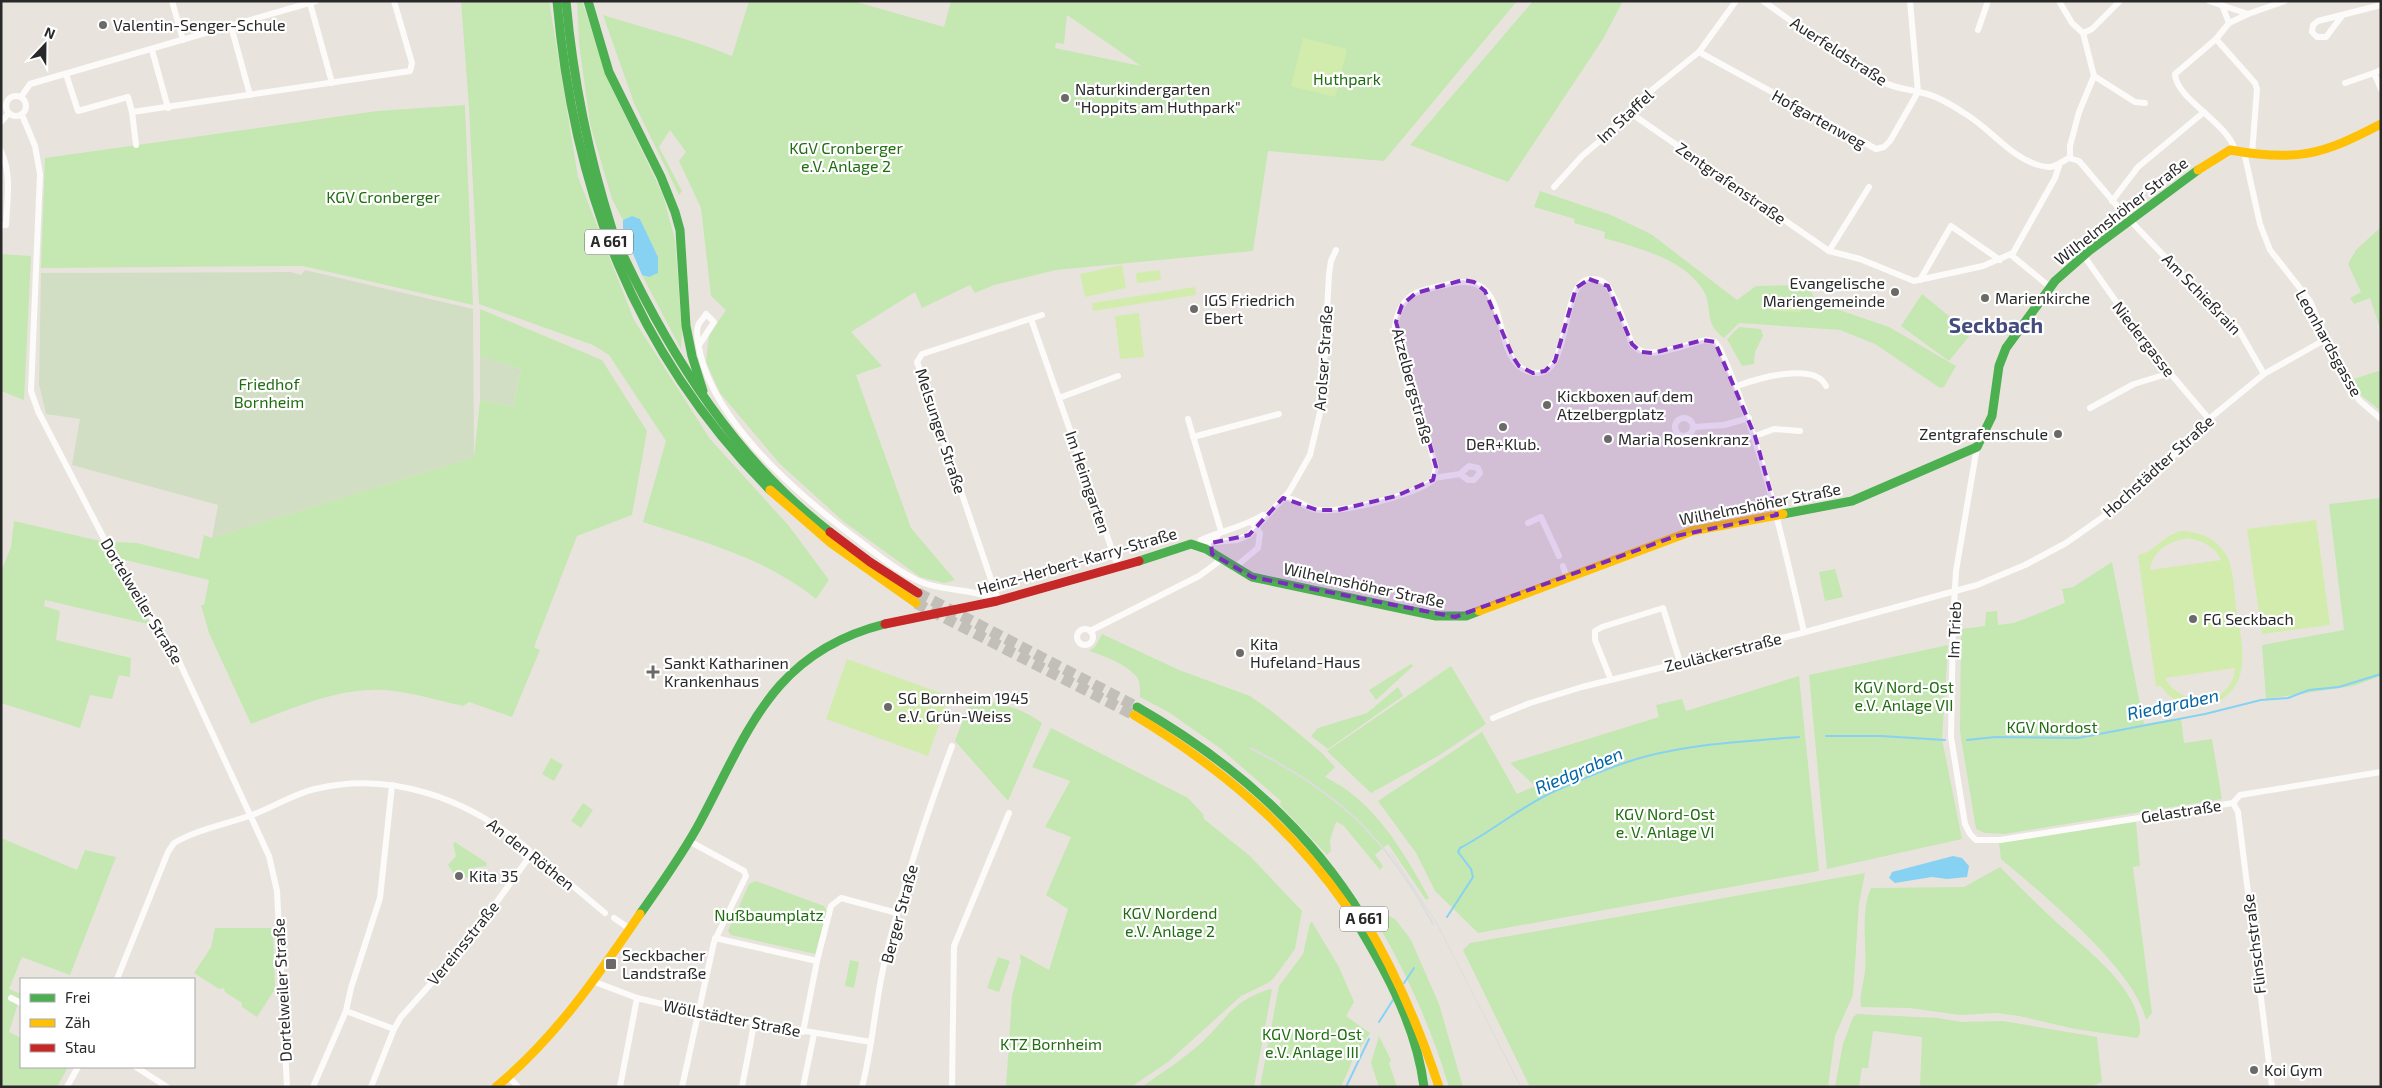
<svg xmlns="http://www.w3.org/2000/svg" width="2382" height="1088" viewBox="0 0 2382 1088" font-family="'Exo 2',sans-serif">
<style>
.green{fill:#c5e7b2;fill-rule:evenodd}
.cemetery{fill:#d2dec3}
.pitch{fill:#d2ecae;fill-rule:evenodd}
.water{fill:#87d2f3}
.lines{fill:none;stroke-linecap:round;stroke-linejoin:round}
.stream{stroke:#87d2f3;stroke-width:2}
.highway-tunnel{stroke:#c2bfb9;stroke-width:11;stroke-dasharray:11 5.5;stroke-linecap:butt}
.street{stroke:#fcfbfa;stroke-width:6}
.fast{stroke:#4caf50;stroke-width:9}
.slow{stroke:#ffc107;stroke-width:9}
.jam{stroke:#c62828;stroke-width:9}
.tram{stroke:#dddcde;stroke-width:1}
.rail{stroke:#dddcde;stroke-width:2}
.marked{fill:#7b2cbf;fill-opacity:0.2;stroke:#7b2cbf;stroke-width:4;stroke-dasharray:10 6;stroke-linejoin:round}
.poi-dot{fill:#6c6a68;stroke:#fff;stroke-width:2}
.labels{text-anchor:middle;stroke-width:4.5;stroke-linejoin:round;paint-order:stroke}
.shield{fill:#fff;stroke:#696969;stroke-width:1}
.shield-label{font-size:15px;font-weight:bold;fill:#292929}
.poi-label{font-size:16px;fill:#292929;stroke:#fff;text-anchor:start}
.street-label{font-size:16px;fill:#292929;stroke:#fff}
.park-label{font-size:16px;fill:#206d11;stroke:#fff}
.water-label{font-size:18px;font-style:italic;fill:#0064a5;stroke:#fff}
.district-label{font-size:21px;font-weight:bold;fill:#444c7e;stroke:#fff}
</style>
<rect width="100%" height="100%" fill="#e8e4dd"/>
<g class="green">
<path d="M461,1H549L578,177L634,320L710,439L789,526L829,580L816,599C766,558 703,542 643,522L666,441L609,355L593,345L479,304L469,108Z"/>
<path d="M577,1H582L609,82L663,195L675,240L682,333L681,349L642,275L649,277L658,257L640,219L632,216L623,220L612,199L590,124L579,43Z"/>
<path d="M749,1H853L944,27L951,1H1517L1384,161L1268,151L1253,251L1056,270L994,285L975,293L970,285L922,308L915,292L851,332L882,366L856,375L911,528L955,580L945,583L920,577L844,522L780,464L720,393L706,362L709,335L726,310L711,296L701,208L679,161L686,152L670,130L659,147L682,191L679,195L634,103L603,15C646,29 690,38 732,56ZM1067,15L1141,66L1055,48L1056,43L1064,44Z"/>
<path d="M1533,1H1623L1603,39L1508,182L1410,145Z"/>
<path d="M465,105L473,305L303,266L41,268L45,158L377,111Z"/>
<path d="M1540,191L1611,215L1651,234L1737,300L1756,286L1808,285L1816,302L1889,327L1956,366L1944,387L1940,388L1875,344L1840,330L1739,323L1724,338C1702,322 1714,308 1703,290C1683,258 1637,248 1604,238L1605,232L1574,223L1575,219L1534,207Z"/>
<path d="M2381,227V331L2370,298L2354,304L2350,298L2361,292L2348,264L2356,250Z"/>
<path d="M1,254L31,256L24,400L1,391Z"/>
<path d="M1922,294L1971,334L1949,361L1901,326Z"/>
<path d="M480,309L602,360L647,431L632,515L577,536L534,647L540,650L512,717L469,702L463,706C435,700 398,688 369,690C328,692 288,710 251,724L209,633L201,605H204L209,580L121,559L112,542L137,543L199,559L204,535L212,538L474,457L480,400L513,406L521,369L480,356Z"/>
<path d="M1739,327L1761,329L1763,336L1755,352L1754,364L1742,366L1727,339Z"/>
<path d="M2381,370V411L2361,395L2354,379Z"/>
<path d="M2381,498V676L2353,686L2266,699L2262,645L2344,630L2329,504Z"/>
<path d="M14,521L100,541L123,582L152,625L45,600L44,606L60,611L56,640L131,658L130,677L119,675L112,699L90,695L80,728L1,703V572L11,547Z"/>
<path d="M2112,562L2144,724L2181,718L2184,743L2212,739L2222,799L2004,834L1985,833L1976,829L1960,732L1961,629L1985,626L1986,612L1997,611L1998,625L2014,623L2065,603L2062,589L2073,587Z"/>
<path d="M1835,569L1843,597L1825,601L1819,572Z"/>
<path d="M1102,634L1179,670L1250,696L1274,713L1322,753L1335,767L1325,777C1374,800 1404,852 1429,898L1426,900L1388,844L1375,855L1383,866L1380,870L1343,825L1336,822L1330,840L1331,851L1327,855L1280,805L1281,801L1221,749L1170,713L1140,697C1140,692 1140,686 1139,681C1134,667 1102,655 1089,651L1095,647Z"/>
<path d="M1948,645L1942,739L1962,839L1827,869L1809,675Z"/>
<path d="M1411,664L1413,666L1376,700L1369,690Z"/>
<path d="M1451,666L1486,724L1438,756L1371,793L1327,751Z"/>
<path d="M1799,676L1819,871L1478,933L1435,891L1416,853L1378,801L1482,732L1517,794L1535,786L1510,763L1659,717L1656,705L1682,699L1686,711Z"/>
<path d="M1398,687L1403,696L1328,749L1311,736L1318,728L1367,713Z"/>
<path d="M971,698C996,702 1021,707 1042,723L1008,801L955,741Z"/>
<path d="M1051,728L1188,798L1203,814L1204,819L1250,856L1302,911L1295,949L1274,978L1268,983L1241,996L1168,1062L1131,1087H1006L1012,996L1021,962L1020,954L1049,970L1068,909L1046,895L1071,837L1045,827L1070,781L1032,767Z"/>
<path d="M551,758L563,765L554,781L542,774Z"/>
<path d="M583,803L593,810L581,828L571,821Z"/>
<path d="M2136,822L2140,866L2133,867L2152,1013L2146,1020C2135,969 2041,893 2001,859L1999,843Z"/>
<path d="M1,838L77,870L85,850L116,857L70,975L22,957L9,989L21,994L9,1032L21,1038V1067H68L57,1087H1Z"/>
<path d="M455,842L487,863L486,866L473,868L468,878L454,874L448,865L456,856L453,844Z"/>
<path d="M2000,867C2021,888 2041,909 2064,929C2092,954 2142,992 2140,1034L2137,1038L2075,1029L2019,1016L1996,1013L1960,1015L1909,1008L1861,1007C1859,995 1864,982 1865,971C1867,944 1860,913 1871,888L1964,887Z"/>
<path d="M1865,873L1859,904L1853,995L1835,1036L1828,1087H1530L1463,950L1470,943Z"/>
<path d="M756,881L824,906L827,912L815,954L731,935L728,931L749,884Z"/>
<path d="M1367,906L1374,907L1396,920L1411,940L1439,1004L1463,1087H1449C1430,1023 1402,963 1367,906Z"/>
<path d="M1312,922L1339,967L1354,1002L1346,1016L1370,1033L1355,1055L1341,1087H1260L1279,986L1303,954L1310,923Z"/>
<path d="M215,928H273L275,989L257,1017L242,1007V1003L225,992L224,988L219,989L194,973L211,947Z"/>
<path d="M998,957L1010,961L999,992L987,988Z"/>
<path d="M850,960L859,962L854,988L845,986Z"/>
<path d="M1270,989L1272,990L1254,1087H1142C1162,1072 1184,1059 1201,1043C1228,1018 1232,1001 1270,989Z"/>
<path d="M1857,1014L1938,1018L1962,1022L2003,1021L2097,1037L2102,1082L2090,1087H1920L1922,1037L1873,1031L1868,1068H1862L1859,1087H1835L1843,1044L1853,1017Z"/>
<path d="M1379,1036L1391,1060L1389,1063L1397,1087H1379L1371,1063Z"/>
</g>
<g class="cemetery">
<path d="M305,270L473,309L474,457L212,538L218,505L72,465L80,419L46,414L39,384L41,273L291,272L301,275Z"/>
<path d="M480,356L521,369L513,406L480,400Z"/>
</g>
<g class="pitch">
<path d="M1303,38L1347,49L1335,97L1291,86Z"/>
<path d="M1122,265L1126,288L1085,297L1080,274Z"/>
<path d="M1160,270L1161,280L1137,283L1136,273Z"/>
<path d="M1195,287L1196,295L1093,311L1092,303Z"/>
<path d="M1773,301L1801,303L1800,312L1772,311Z"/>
<path d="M1139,313L1144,357L1120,359L1115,316Z"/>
<path d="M2316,520L2330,625L2262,634L2247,529Z"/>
<path d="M2181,531C2203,532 2217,539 2228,558C2234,573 2234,592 2236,607C2240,636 2253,676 2225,697C2218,703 2209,706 2200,706C2184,706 2170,700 2161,686H2156L2138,555C2154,553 2161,536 2181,531ZM2188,538C2202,541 2215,546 2221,560L2150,570C2153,550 2169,541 2188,538ZM2235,668C2233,706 2181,709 2165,678Z"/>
<path d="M847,659L949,696L928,756L826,719Z"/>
</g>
<g class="water">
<path d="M632,216L640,219L658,257V273L649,277L642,275L623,230V220Z"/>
<path d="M1953,856L1962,858L1969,866L1967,877L1947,879L1932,877L1895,883L1889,878L1892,872Z"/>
</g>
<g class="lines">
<g class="stream">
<path d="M1826,736H1881L1945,740"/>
<path d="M1967,740L1995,737L2078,738L2205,714L2261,700L2288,698L2309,690L2339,687L2381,674"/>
<path d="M1447,917L1473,877L1471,869L1458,852L1460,848C1493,831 1521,806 1555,791C1582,779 1612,766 1640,758C1691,744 1746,741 1799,737"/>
<path d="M1404,983L1414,968"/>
<path d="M1379,1022L1393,1000"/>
<path d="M1346,1087L1369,1039"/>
</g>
<g class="highway-tunnel">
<path d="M918,593L1137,707"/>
<path d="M916,603L1134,715"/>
</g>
<g class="street">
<path d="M172,1L183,40"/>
<path d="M1763,1C1802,28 1841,60 1883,82C1896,89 1909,89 1923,93C1937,96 1952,105 1964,113C1990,128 2009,156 2038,165C2055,170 2055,165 2069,158L2079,161L2124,214L2208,302L2237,327L2264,374"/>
<path d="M1910,1L1918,92"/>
<path d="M2059,1L2072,23L2083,33L2094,76L2079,112L2070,146V158"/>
<path d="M2209,1L2248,14"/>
<path d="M310,3L332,83"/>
<path d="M2222,5L2229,23"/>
<path d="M2342,16L2326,37H2317L2312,32L2313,25L2318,21L2381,5"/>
<path d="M231,26L250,95"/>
<path d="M1978,30L1988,1"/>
<path d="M2083,33L2092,29L2120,1"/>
<path d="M2216,39L2255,83L2257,89L2252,154"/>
<path d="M152,50L168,108"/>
<path d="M1699,52L1876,149L1884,147L1890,141L1918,92"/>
<path d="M2381,70L2374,73L2381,89"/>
<path d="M66,74L78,111L128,97L132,112L410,71L412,63L394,1"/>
<path d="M2094,76L2135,102L2145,103"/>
<path d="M2345,83L2374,73"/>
<circle cx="16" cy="106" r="10"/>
<path d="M21,97L30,84L316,1"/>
<path d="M132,112L136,145"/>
<path d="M1632,114L1829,251L1860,259L1914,281L1983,266L2013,253L2055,178L2059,166"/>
<path d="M22,115L35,146L40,174L31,391L38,411L113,556L178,659L269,856L277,891L287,1087"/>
<path d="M1,122L8,114"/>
<path d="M2235,150C2227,122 2176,99 2175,74L2216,39L2229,23L2248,14L2285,1"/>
<path d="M1,151C12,174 7,200 6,225H1"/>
<path d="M2244,152L2260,224L2270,250L2310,301L2326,339L2352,391L2360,401L2381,419"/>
<path d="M1554,187L1582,156L1632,114V106L1699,52L1736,1"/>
<path d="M2112,201L2138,167L2204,112"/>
<path d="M1829,251L1869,187"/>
<path d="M2011,255L2050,287"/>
<path d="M2084,256L2148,347L2209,419"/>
<path d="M1920,280L1951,226L2000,260"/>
<path d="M1031,319L1118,567"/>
<path d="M699,345L714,322L706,314C704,318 699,322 698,326C695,334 699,345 700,353C717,427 803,499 862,543C878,555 893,568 911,577C938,593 970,587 998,600"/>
<path d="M1737,386C1756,379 1815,361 1826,386"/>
<path d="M1059,398L1118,376"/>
<path d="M2090,408L2134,384L2170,373"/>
<circle cx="1684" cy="427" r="9"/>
<path d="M1188,419L1221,531L1213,541"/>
<path d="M1693,427L1724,425L1749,418"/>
<path d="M1755,436L1774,429L1800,431"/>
<path d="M1193,437L1279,414"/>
<path d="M1977,447L1956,571L1953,622L1951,737L1965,824L1970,834L1976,840H2000L2233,803L2240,795L2381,772"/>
<path d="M1434,478L1460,474L1468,480H1474L1480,473L1478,468L1469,466L1460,474"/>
<path d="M1283,498C1297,497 1305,509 1319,510C1342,513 1415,495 1433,480L1436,467L1395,327C1397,313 1402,300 1416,293C1425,289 1435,287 1445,285C1516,264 1487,355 1527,371C1576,390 1556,276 1593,279C1599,279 1605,282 1609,288C1619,305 1625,326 1632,344C1646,364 1686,343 1706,340L1715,342L1720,349C1762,442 1781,533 1804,632"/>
<path d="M1528,523L1541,517L1559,556"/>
<path d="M1201,540C1221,531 1244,527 1263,515"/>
<path d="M1196,544L1237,540L1249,535L1289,492L1310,455L1322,404L1329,274L1331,261L1336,250"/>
<path d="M1563,566L1567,578"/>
<path d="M1234,568L1258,548L1260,533L1253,524"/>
<path d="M998,600L917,362L922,354L1042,315"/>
<circle cx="1085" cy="637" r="8"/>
<path d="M1090,631L1199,576L1221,560"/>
<path d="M1611,680L1595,640V631L1602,627L1663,608L1680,662"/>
<path d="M1493,718L1530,703L1582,687L1798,634L1977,585L2025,565L2066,543L2103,517L2179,451L2209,419L2264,374L2326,339"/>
<path d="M2233,803L2238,812L2272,1087"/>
<path d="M530,856L536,855L605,913"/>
<path d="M614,918L630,929"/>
<path d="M715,938L817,961"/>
<path d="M117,979L168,852L174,843C198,829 227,824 252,815C274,807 293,794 315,789C393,770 470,800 529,850L530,856"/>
<path d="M595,982L637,998L704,1014L871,1042"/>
<path d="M11,998L21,1003"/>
<path d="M346,1011L394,1029L371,1087"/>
<path d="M394,1029L401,1017L464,947L530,856"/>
<path d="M803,1032L817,961L831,906L841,898L897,913"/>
<path d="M136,1067L167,1087"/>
<path d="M509,1077L518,1087"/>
<path d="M67,1087L78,1067"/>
<path d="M313,1087L346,1011L351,988L380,898L392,785"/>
<path d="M620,1087L637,998"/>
<path d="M682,1087L714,942L746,876L744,871L689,841"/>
<path d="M742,1087L754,1024"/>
<path d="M803,1087L814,1034"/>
<path d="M862,1087C873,1045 875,1002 885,960C902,887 926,816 952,746"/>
<path d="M952,1087L954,946L1009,813"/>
</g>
<g class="fast">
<path d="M557,1C574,192 633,351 770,490"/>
<path d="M566,1C573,79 588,154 612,229"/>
<path d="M588,1L609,72L661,177L675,212L680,230L686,326L692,356L703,391"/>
<path d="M622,253C672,358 736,460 830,532"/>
<path d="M1783,514L1852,501L1977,447L1992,416L1999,366L2006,348L2055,281L2089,251L2198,170"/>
<path d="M1139,561L1191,544L1206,549L1252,577L1436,616H1466L1479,611"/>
<path d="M1137,707C1228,759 1308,827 1363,918"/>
<path d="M1347,907C1381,962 1416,1022 1424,1087"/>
<path d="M640,914C661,884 683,854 700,822C749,730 773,652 885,624"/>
</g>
<g class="slow">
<path d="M2198,170L2230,150C2297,162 2322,155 2381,124"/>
<path d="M770,490L831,543L916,603"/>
<path d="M1479,611L1692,531L1783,514"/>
<path d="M1134,715C1218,766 1291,826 1347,907"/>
<path d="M1363,918C1396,972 1419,1027 1439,1087"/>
<path d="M496,1087C555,1038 597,977 640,914"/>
</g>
<g class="jam">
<path d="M830,532L870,562L918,593"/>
<path d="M885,624L997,601L1139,561"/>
</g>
<path class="tram" d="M1391,853L1436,922L1521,1087"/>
<path class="rail" d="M1250,748C1338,792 1386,837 1433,924"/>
</g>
<path class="marked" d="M1589,279L1608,286L1632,344L1641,352L1653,353L1703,340L1715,342L1755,436L1777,515L1676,536L1455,617L1252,577L1212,554L1211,543L1249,535L1283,498L1317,510H1338L1396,496L1433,480L1436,467L1396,322L1402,305L1416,293L1463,280L1474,282L1485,291L1513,357L1519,366L1533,373L1545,371L1555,361L1576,288Z"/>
<g class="poi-dot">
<circle cx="103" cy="25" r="5"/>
<circle cx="1065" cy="98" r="5"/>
<circle cx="1895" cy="292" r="5"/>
<circle cx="1985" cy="298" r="5"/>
<circle cx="1194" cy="309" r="5"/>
<circle cx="1547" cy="405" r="5"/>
<circle cx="1503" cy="427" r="5"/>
<circle cx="2058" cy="434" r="5"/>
<circle cx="1608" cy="439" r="5"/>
<circle cx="2193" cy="619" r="5"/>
<circle cx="1240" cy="653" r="5"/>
<path d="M650.5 664.5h5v5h5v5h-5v5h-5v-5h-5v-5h5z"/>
<circle cx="888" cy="707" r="5"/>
<circle cx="459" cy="876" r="5"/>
<rect x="605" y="958" width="12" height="12" rx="2.5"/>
<circle cx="2254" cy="1070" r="5"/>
</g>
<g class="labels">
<g class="shield">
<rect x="585" y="229.5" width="48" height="25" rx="4"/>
<rect x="1340" y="906.5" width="48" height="25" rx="4"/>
</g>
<g class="shield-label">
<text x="609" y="247">A 661</text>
<text x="1364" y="924">A 661</text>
</g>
<g class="poi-label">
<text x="113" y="31">Valentin-Senger-Schule</text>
<text x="1075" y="95">Naturkindergarten<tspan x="1075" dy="18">"Hoppits am Huthpark"</tspan></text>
<text x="1885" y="289" text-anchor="end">Evangelische<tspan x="1885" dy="18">Mariengemeinde</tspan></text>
<text x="1995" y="304">Marienkirche</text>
<text x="1204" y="306">IGS Friedrich<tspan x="1204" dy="18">Ebert</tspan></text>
<text x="1557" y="402">Kickboxen auf dem<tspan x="1557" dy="18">Atzelbergplatz</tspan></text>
<text x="2048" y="440" text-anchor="end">Zentgrafenschule</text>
<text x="1618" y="445">Maria Rosenkranz</text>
<text x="1503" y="450" text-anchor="middle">DeR+Klub.</text>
<text x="2203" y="625">FG Seckbach</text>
<text x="1250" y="650">Kita<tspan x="1250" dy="18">Hufeland-Haus</tspan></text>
<text x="664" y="669">Sankt Katharinen<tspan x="664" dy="18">Krankenhaus</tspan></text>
<text x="898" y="704">SG Bornheim 1945<tspan x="898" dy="18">e.V. Grün-Weiss</tspan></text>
<text x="469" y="882">Kita 35</text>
<text x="622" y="961">Seckbacher<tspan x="622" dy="18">Landstraße</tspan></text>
<text x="2264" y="1076">Koi Gym</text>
</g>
<g class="street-label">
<text transform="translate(1839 51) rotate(33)" y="6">Auerfeldstraße</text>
<text transform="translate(1625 116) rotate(-43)" y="6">Im Staffel</text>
<text transform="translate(1819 119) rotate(29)" y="6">Hofgartenweg</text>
<text transform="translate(1731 183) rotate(35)" y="6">Zentgrafenstraße</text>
<text transform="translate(2121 211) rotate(-38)" y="6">Wilhelmshöher Straße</text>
<text transform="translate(2202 294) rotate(46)" y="6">Am Schießrain</text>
<text transform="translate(2144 339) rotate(52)" y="6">Niedergasse</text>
<text transform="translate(2329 343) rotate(61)" y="6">Leonhardsgasse</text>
<text transform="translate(1323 358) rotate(-86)" y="6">Arolser Straße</text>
<text transform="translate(1413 386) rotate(75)" y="6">Atzelbergstraße</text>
<text transform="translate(941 431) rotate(72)" y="6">Melsunger Straße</text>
<text transform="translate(2158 466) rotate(-42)" y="6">Hochstädter Straße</text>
<text transform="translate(1088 482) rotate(71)" y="6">Im Heimgarten</text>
<text transform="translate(1760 504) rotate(-11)" y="6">Wilhelmshöher Straße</text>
<text transform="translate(1077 561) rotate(-16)" y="6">Heinz-Herbert-Karry-Straße</text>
<text transform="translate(1364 585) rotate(12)" y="6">Wilhelmshöher Straße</text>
<text transform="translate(142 601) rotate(59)" y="6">Dortelweiler Straße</text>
<text transform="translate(1954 630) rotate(-88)" y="6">Im Trieb</text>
<text transform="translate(1723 652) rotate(-14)" y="6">Zeuläckerstraße</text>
<text transform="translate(2181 811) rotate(-9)" y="6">Gelastraße</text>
<text transform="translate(531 854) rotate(38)" y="6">An den Röthen</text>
<text transform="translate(899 914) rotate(-75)" y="6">Berger Straße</text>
<text transform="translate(463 943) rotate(-51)" y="6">Vereinsstraße</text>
<text transform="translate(2254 944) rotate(-97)" y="6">Flinschstraße</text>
<text transform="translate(282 990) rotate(-93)" y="6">Dortelweiler Straße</text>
<text transform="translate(732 1018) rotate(11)" y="6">Wöllstädter Straße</text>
</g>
<g class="park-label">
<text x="1347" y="85">Huthpark</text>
<text x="846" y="154">KGV Cronberger<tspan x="846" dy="18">e.V. Anlage 2</tspan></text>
<text x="383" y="203">KGV Cronberger</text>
<text x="269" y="390">Friedhof<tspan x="269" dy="18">Bornheim</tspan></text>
<text x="1904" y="693">KGV Nord-Ost<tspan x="1904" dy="18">e.V. Anlage VII</tspan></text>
<text x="2052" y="733">KGV Nordost</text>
<text x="1665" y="820">KGV Nord-Ost<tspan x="1665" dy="18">e. V. Anlage VI</tspan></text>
<text x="1170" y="919">KGV Nordend<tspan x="1170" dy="18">e.V. Anlage 2</tspan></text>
<text x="769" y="921">Nußbaumplatz</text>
<text x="1312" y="1040">KGV Nord-Ost<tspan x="1312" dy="18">e.V. Anlage III</tspan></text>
<text x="1051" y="1050">KTZ Bornheim</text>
</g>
<g class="water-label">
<text transform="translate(2173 705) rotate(-12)" y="6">Riedgraben</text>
<text transform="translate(1579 771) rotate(-23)" y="6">Riedgraben</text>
</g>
<g class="district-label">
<text x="1996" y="333">Seckbach</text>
</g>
</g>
<rect width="2382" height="1088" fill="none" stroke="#292929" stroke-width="5"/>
<rect x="20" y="978" width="175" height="90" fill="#ffffff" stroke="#a9a9a9"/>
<rect x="30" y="994" width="25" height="8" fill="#4caf50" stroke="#a9a9a9"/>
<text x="65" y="1003" font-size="15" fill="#292929">Frei</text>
<rect x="30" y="1019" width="25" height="8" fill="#ffc107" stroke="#a9a9a9"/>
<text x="65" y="1028" font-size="15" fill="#292929">Zäh</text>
<rect x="30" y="1044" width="25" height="8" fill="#c62828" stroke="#a9a9a9"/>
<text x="65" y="1053" font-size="15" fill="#292929">Stau</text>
<g transform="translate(45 45) rotate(22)" stroke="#ffffff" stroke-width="4" paint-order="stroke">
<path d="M0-4L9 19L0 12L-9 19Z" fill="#292929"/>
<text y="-8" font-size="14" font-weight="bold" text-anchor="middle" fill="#292929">N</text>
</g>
</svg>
